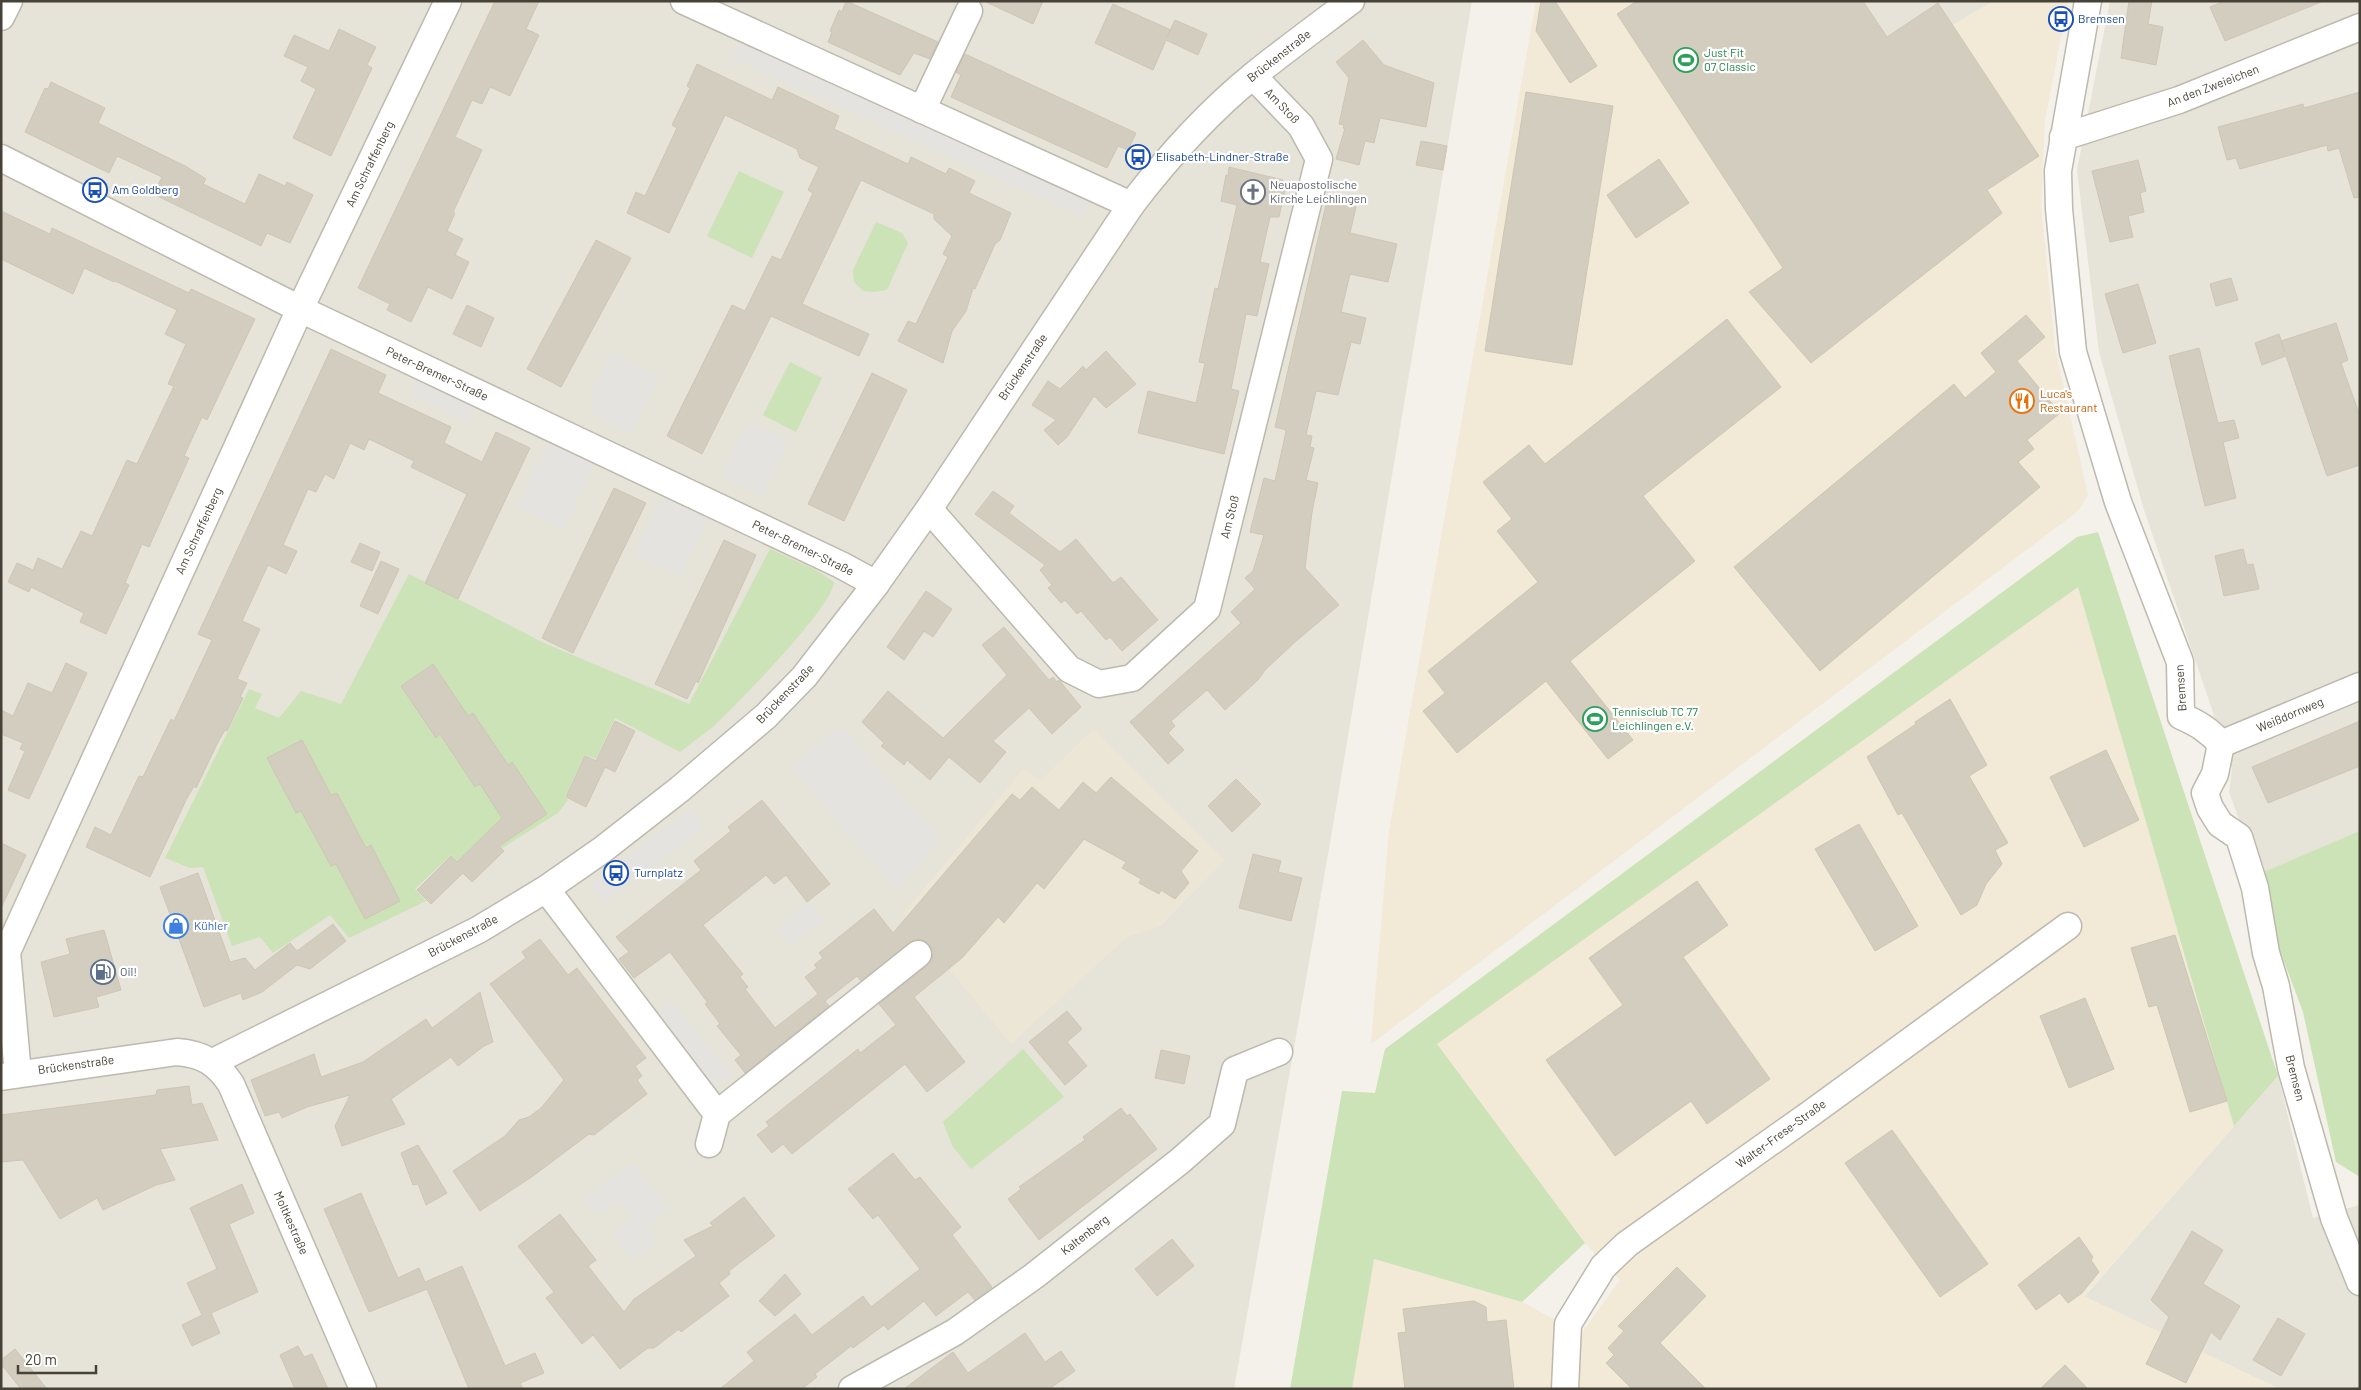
<svg xmlns="http://www.w3.org/2000/svg" width="2361" height="1390" viewBox="0 0 2361 1390" font-family="Barlow,sans-serif">
<style>
.residential{fill:#e6e3d8}
.commercial{fill:#f2e9d7}
.education{fill:#ebe6d5}
.green{fill:#cbe3b6}
.parking{fill:#e5e3e0}
.building{fill:#d3cdc0;stroke:#cdc6b4}
.lines{fill:none;stroke-linecap:round;stroke-linejoin:round}
.minor-casing{stroke:#bdb9ad;stroke-width:29}
.minor{stroke:#fff;stroke-width:26}
.labels{text-anchor:middle;stroke-width:4.5;stroke-linejoin:round;paint-order:stroke}
.transit-label{font-size:12px;fill:#164399;stroke:#fff;text-anchor:start}
.leisure-label{font-size:12px;fill:#27864d;stroke:#fff;text-anchor:start}
.street-label{font-size:12px;fill:#464238;stroke:#fff}
.worship-label{font-size:12px;fill:#5b616d;stroke:#fff;text-anchor:start}
.food-label{font-size:12px;fill:#c56008;stroke:#fff;text-anchor:start}
.shop-label{font-size:12px;fill:#366cbe;stroke:#fff;text-anchor:start}
.service-label{font-size:12px;fill:#4e5e75;stroke:#fff;text-anchor:start}
</style>
<rect width="100%" height="100%" fill="#f3f1e9"/>
<g class="residential">
<path d="M1,1H1472L1330,843L1234,1389H1Z"/>
<path d="M1864,1H1995L1976,11L1900,58Z"/>
<path d="M2110,1H2360V915L2259,874L2229,792L2232,768L2144,510L2099,352L2077,170Z"/>
<path d="M2278,1076L2313,1218L2360,1205V1389H2280L2084,1297Z"/>
</g>
<g class="commercial">
<path d="M1536,1H1864L1901,58L1976,11L1995,1H2068L2045,120L2041,206L2055,348L2088,495L2078,511L1371,1044L1389,831Z"/>
<path d="M2078,586L2234,1126L2084,1296L2280,1389H1352L1373,1259L1522,1302L1581,1334L1620,1280L1585,1243L1436,1044Z"/>
</g>
<path class="education" d="M1093,729L1225,860L1161,926L1127,937L1011,1044L903,914L1023,769L1041,780Z"/>
<g class="green">
<path d="M739,171L784,192L752,258L707,236Z"/>
<path d="M876,222L902,233L908,243L887,290L874,292L863,291L854,282L853,270Z"/>
<path d="M790,362L822,378L796,432L763,415Z"/>
<path d="M2098,532L2278,1076L2234,1126L2078,587L1437,1044L1585,1243L1522,1302L1374,1259L1352,1389H1290L1342,1091L1375,1093L1385,1049L2077,537Z"/>
<path d="M770,549L816,570L834,582C832,608 737,704 714,726C703,735 691,743 680,752L615,718L596,759L585,755L565,797L568,800L558,813L502,848L487,833L457,861L451,855L415,889L426,901L349,938L330,915L273,953L260,937L232,946L203,867L190,868L165,858L249,689L262,694L255,708L279,718L301,691L341,704L409,574L544,643L689,704Z"/>
<path d="M2360,831V1177L2336,1162L2303,1012L2279,948L2259,874Z"/>
<path d="M1023,1049L1064,1097L971,1169L953,1147L943,1122Z"/>
</g>
<g class="parking">
<path d="M739,41L1090,201L1083,217L732,58Z"/>
<path d="M612,352L660,378L630,434L590,412L597,399L589,395Z"/>
<path d="M418,376L476,404L468,421L410,394Z"/>
<path d="M748,421L789,441L762,496L721,476Z"/>
<path d="M549,439L596,461L564,530L517,507Z"/>
<path d="M663,495L709,516L681,577L634,555Z"/>
<path d="M841,727L940,839L897,890L790,766Z"/>
<path d="M689,810L704,827L604,903L590,886Z"/>
<path d="M807,902L824,919L791,946L778,930Z"/>
<path d="M670,1001L731,1074L715,1087L655,1014Z"/>
<path d="M633,1162L670,1210L646,1228L656,1243L633,1260L612,1232L631,1217L619,1200L597,1216L585,1199Z"/>
</g>
<g class="building">
<path d="M495,1H539L526,29L539,35L510,96L490,87L482,104L472,100L455,137L482,150L453,212L455,213L447,231L463,239L455,255L469,262L452,299L428,287L411,322L387,310L390,304L358,288Z"/>
<path d="M846,1L938,42L930,59L914,53L900,75L828,42L832,32L830,31L839,10L842,12Z"/>
<path d="M984,1H1043L1033,24Z"/>
<path d="M1541,1H1555L1597,66L1570,83L1536,31Z"/>
<path d="M1637,1H1863L1887,37L1938,3L2039,156L1987,190L2002,213L1811,363L1749,292L1783,268L1617,14Z"/>
<path d="M2129,1H2152L2148,24L2163,27L2156,65L2121,58Z"/>
<path d="M2225,1H2321V2L2225,41L2210,7Z"/>
<path d="M1113,4L1171,30L1167,37L1175,20L1207,34L1198,55L1166,40L1153,70L1095,43Z"/>
<path d="M339,29L376,47L367,65L372,68L331,156L293,138L316,89L301,81L308,67L284,56L294,35L329,51Z"/>
<path d="M1363,40L1384,65L1434,83L1426,127L1380,118L1374,143L1365,141L1359,165L1336,159L1345,128H1343L1344,125L1339,124L1349,78L1336,62Z"/>
<path d="M965,54L1136,133L1128,150L1118,146L1107,168L951,97L961,75L956,72Z"/>
<path d="M697,64L772,100L778,87L839,116L834,129L908,164L911,157L946,174L949,168L975,181L969,193L1011,213L1000,240L995,244L975,289L973,288L966,311L952,331L943,363L898,341L908,321L916,324L948,257L943,254L952,236L934,219V214L861,180L802,304L869,334L859,356L771,316L702,454L667,436L732,305L745,311L772,256L781,260L813,193L808,190L819,167L800,158L797,149L725,115L669,233L627,213L636,192L645,196L677,128L672,125L690,88L687,86Z"/>
<path d="M51,82L105,108L98,123L187,167L206,179L203,184L245,204L259,174L285,186L287,182L313,195L290,243L267,233L261,246L153,194L162,177L117,156L109,173L25,132L45,88L48,89Z"/>
<path d="M1526,92L1613,106L1572,365L1485,351Z"/>
<path d="M2360,92V197L2354,198L2339,148L2328,151L2327,145L2240,169L2236,158L2227,160L2218,127L2303,104L2304,108Z"/>
<path d="M1421,141L1447,146L1443,170L1416,165Z"/>
<path d="M1659,159L1689,203L1636,238L1607,195Z"/>
<path d="M2138,160L2146,191L2140,193L2144,212L2128,216L2133,237L2110,242L2092,171Z"/>
<path d="M1229,167L1283,180L1282,190H1285L1279,217H1270L1260,262L1269,264L1257,316L1246,314L1231,389L1239,391L1224,454L1138,433L1148,391L1196,403L1205,363L1199,362L1215,288L1218,289L1237,205L1221,201L1226,175L1228,176Z"/>
<path d="M1327,200L1356,207L1350,233L1397,244L1388,282L1350,274L1341,312L1366,318L1360,344L1351,342L1338,395L1316,391L1306,435L1312,436L1310,447L1314,448L1306,480L1318,483L1312,512L1305,568L1339,605L1295,642L1265,670L1258,680L1225,710L1207,690L1171,721L1175,726L1168,733L1184,750L1168,764L1130,722L1241,623L1231,612L1255,589L1245,578L1253,571L1264,535L1250,532L1264,478L1275,481L1284,441L1286,430L1275,427Z"/>
<path d="M1,211L50,234L52,228L189,293L191,289L255,319L207,420L202,417L184,456L189,458L149,547L142,544L125,583L129,585L106,634L80,622L84,613L31,587L29,592L8,582L17,563L33,570L38,558L62,569L81,531L92,536L127,460L137,464L174,386L168,384L186,344L165,334L177,310L115,281L114,282L84,268L73,294L1,259Z"/>
<path d="M596,240L631,258L561,387L527,369Z"/>
<path d="M2231,278L2238,300L2216,306L2210,284Z"/>
<path d="M2138,284L2156,343L2123,353L2105,294Z"/>
<path d="M467,305L494,318L481,347L453,334Z"/>
<path d="M2026,315L2045,337L2017,361L2060,413L2027,440L2034,449L2018,462L2040,487L1820,671L1734,567L1954,384L1965,398L1996,372L1981,353Z"/>
<path d="M1727,319L1781,387L1643,496L1695,561L1570,661L1633,740L1608,759L1546,681L1457,753L1423,711L1445,693L1428,671L1538,582L1497,531L1512,519L1483,482L1529,445L1545,464Z"/>
<path d="M2336,323L2348,360L2341,363L2360,416V465L2327,476L2286,356L2262,365L2255,343L2279,334L2285,352L2281,341Z"/>
<path d="M2199,348L2218,423L2234,420L2239,438L2223,442L2236,498L2205,506L2169,356Z"/>
<path d="M331,349L386,375L378,393L451,427L444,443L482,462L496,432L530,448L458,599L425,583L467,494L411,467L414,461L369,439L364,450L350,443L334,479L325,474L316,492L308,489L283,545L297,551L286,574L268,565L242,621L260,629L237,679L247,683L240,697L243,698L227,731L225,730L218,742L196,788L194,786L187,798L150,877L86,847L95,827L111,835L139,776L143,777L171,719L174,721L212,640L198,634Z"/>
<path d="M1106,351L1136,384L1106,408L1094,396L1067,437L1058,445L1044,430L1056,420L1032,405L1048,381L1060,389L1083,366L1086,370Z"/>
<path d="M872,373L907,390L844,521L808,504Z"/>
<path d="M614,488L646,503L573,653L542,638Z"/>
<path d="M993,491L1014,506L1009,513L1060,552L1076,539L1113,583L1121,577L1158,620L1122,651L1110,637L1106,640L1081,611L1077,614L1065,600L1061,603L1048,588L1052,585L1040,570L1045,565L975,514Z"/>
<path d="M724,540L756,555L698,683L696,681L687,699L655,684Z"/>
<path d="M360,543L380,552L372,571L351,562Z"/>
<path d="M2243,549L2247,565L2253,564L2259,589L2224,596L2215,556Z"/>
<path d="M381,561L399,569L378,614L360,606Z"/>
<path d="M926,591L952,609L933,637L924,631L904,660L887,647Z"/>
<path d="M1004,627L1049,680L1053,677L1057,682L1059,680L1081,707L1052,734L1029,708L993,741L1006,752L980,783L949,757L930,780L907,760L904,765L881,746L884,743L862,722L888,691L943,738L1007,675L982,645Z"/>
<path d="M66,663L87,673L29,799L8,790L25,751L20,749L23,743L1,734V710L13,716L28,683L52,693Z"/>
<path d="M433,664L468,716L473,713L508,765L512,762L547,814L499,846L504,851L472,882L463,873L431,904L417,890L451,856L457,862L502,818L480,784L475,787L440,734L436,738L401,686Z"/>
<path d="M1950,699L1987,765L1969,776L2008,843L1995,850L2002,864L1986,884L1977,905L1961,915L1902,813L1898,815L1867,757L1916,724L1915,722Z"/>
<path d="M615,721L635,731L615,772L605,767L586,807L566,797L585,756L596,761Z"/>
<path d="M2360,721V766L2268,803L2252,767Z"/>
<path d="M302,740L331,795L337,793L366,848L371,845L400,901L365,919L336,864L331,866L301,811L296,813L267,758Z"/>
<path d="M2106,750L2139,820L2084,847L2050,777Z"/>
<path d="M1111,777L1198,851L1181,871L1189,883L1175,899L1161,890L1159,894L1139,883L1141,879L1122,868L1126,862L1084,839L1044,889L1037,883L1004,923L998,917L962,958L914,997L965,1062L927,1092L905,1064L792,1154L783,1144L772,1153L757,1135L769,1126L766,1122L839,1064L858,1049L860,1053L896,1025L879,1004L928,965L932,960L933,952L929,944L923,940L915,939L861,981L857,976L825,1001L829,1006L745,1073L735,1060L741,1055L717,1026L720,1024L705,1004L708,1003L670,952L634,978L619,959L629,952L616,937L701,870L694,861L731,831L728,827L762,800L830,884L807,902L786,875L774,884L766,875L703,925L743,974L740,977L748,987L745,989L775,1028L818,994L805,977L817,968L814,965L823,958L819,953L874,909L893,933L1012,794L1020,800L1032,787L1059,810L1083,782L1096,793Z"/>
<path d="M1236,779L1261,804L1232,832L1208,806Z"/>
<path d="M1859,824L1918,926L1875,951L1815,849Z"/>
<path d="M1,843L26,855L1,908Z"/>
<path d="M1253,854L1281,861L1278,872L1302,878L1291,921L1239,908Z"/>
<path d="M198,873L230,962L245,958L255,970L290,943L297,951L333,924L346,941L310,969L297,965L262,992L243,1000L241,993L204,1007L160,887Z"/>
<path d="M1697,881L1728,925L1683,957L1770,1079L1707,1124L1691,1101L1615,1156L1546,1060L1623,1005L1589,958Z"/>
<path d="M104,930L121,990L96,997L99,1007L54,1017L41,962L70,954L66,939Z"/>
<path d="M2175,935L2227,1101L2190,1112L2157,1005L2149,1007L2131,948Z"/>
<path d="M540,939L568,975L577,968L646,1058L635,1066L642,1076L637,1080L647,1094L594,1135L589,1134L533,1176L480,1211L453,1171L505,1136L519,1120L529,1117L541,1108L564,1080L490,984L526,958L522,952Z"/>
<path d="M480,992L493,1042L484,1046L458,1066L451,1057L391,1099L405,1124L342,1146L335,1126L350,1095L307,1107L282,1118L279,1112L265,1116L251,1080L314,1054L321,1077L363,1062L426,1019L432,1028Z"/>
<path d="M2085,998L2114,1069L2069,1088L2040,1016Z"/>
<path d="M1067,1011L1082,1029L1067,1042L1087,1066L1065,1085L1029,1042Z"/>
<path d="M1161,1050L1190,1056L1184,1084L1155,1078Z"/>
<path d="M189,1086L192,1105L202,1103L218,1140L160,1149L175,1180L156,1185L103,1210L97,1198L60,1219L23,1160L1,1162V1115L156,1095L157,1090Z"/>
<path d="M1121,1108L1127,1116L1130,1114L1157,1149L1039,1240L1008,1199L1021,1189L1019,1187L1085,1140L1083,1137Z"/>
<path d="M1892,1130L1988,1264L1940,1297L1845,1163Z"/>
<path d="M418,1145L447,1193L426,1205L418,1184L413,1185L401,1153Z"/>
<path d="M893,1153L915,1180L920,1177L961,1227L952,1235L992,1287L975,1300L968,1292L936,1316L924,1301L888,1330L884,1325L853,1348L851,1346L815,1374L817,1377L802,1389H720L754,1361L747,1352L795,1314L812,1335L863,1296L871,1307L920,1269L878,1215L873,1219L848,1189Z"/>
<path d="M242,1184L254,1213L229,1224L258,1292L211,1313L220,1333L192,1346L182,1325L202,1315L187,1283L217,1269L190,1208Z"/>
<path d="M361,1193L398,1278L419,1268L425,1282L462,1266L505,1366L535,1353L544,1373L520,1383L523,1389H469L427,1289L369,1312L324,1209Z"/>
<path d="M744,1197L775,1236L729,1271L730,1274L719,1283L729,1296L681,1332L679,1329L654,1348H648L620,1369L593,1335L582,1344L546,1298L554,1292L518,1246L560,1214L596,1260L588,1266L624,1312L634,1299L696,1256L684,1240L713,1226L710,1223Z"/>
<path d="M2192,1231L2223,1250L2203,1284L2240,1306L2220,1340L2211,1332L2186,1383L2146,1364L2169,1317L2151,1300Z"/>
<path d="M2079,1237L2093,1257L2091,1260L2099,1272L2082,1293L2068,1303L2060,1293L2036,1310L2018,1285Z"/>
<path d="M1172,1239L1194,1266L1157,1296L1135,1269Z"/>
<path d="M1677,1267L1706,1296L1660,1343L1706,1389H1632L1606,1363L1614,1355L1608,1348L1624,1331L1618,1326Z"/>
<path d="M785,1274L801,1294L775,1316L759,1301Z"/>
<path d="M1474,1301L1486,1307L1487,1322L1506,1320L1514,1389H1405L1398,1333L1406,1332L1403,1309Z"/>
<path d="M2278,1318L2305,1334L2281,1376L2253,1360Z"/>
<path d="M1025,1333L1045,1362L1061,1351L1075,1371L1049,1389H904L953,1352L968,1373Z"/>
<path d="M298,1346L304,1357L312,1354L328,1389H295L280,1355Z"/>
<path d="M15,1349L47,1389H21L1,1364V1360Z"/>
<path d="M2065,1365L2088,1389H2040Z"/>
</g>
<g class="lines">
<defs>
<g id="minor">
<path d="M684,1L1131,205"/>
<path d="M2088,1L2058,171L2059,209L2073,352L2118,502L2180,662L2181,716C2197,723 2209,730 2221,744L2215,774L2205,793L2210,808L2220,824L2239,837L2255,888L2266,953L2276,986L2291,1068L2334,1218L2360,1282"/>
<path d="M1,17L9,1"/>
<path d="M922,110L969,11"/>
<path d="M2063,137L2179,100L2360,27"/>
<path d="M1,158L300,309L841,565L876,584"/>
<path d="M929,509L1069,669L1099,684L1132,678L1207,609L1319,159L1301,126L1253,76"/>
<path d="M2221,744L2360,686"/>
<path d="M546,889L717,1114"/>
<path d="M213,1062L478,930L546,889L602,850L680,789L766,716L804,677L876,584L929,509L1131,205C1167,158 1207,113 1254,75C1285,50 1318,26 1351,1"/>
<path d="M18,1074L7,952L300,309L448,1"/>
<path d="M1,1077L177,1052C203,1054 217,1063 231,1084L363,1389"/>
<path d="M709,1144L717,1114L918,954"/>
<path d="M852,1389L955,1332L1034,1276L1180,1161L1222,1124L1235,1070L1279,1052"/>
<path d="M1565,1389L1568,1324L1603,1267L1627,1244L1810,1114L2068,926"/>
</g>
</defs>
<use href="#minor" class="minor-casing"/>
<use href="#minor" class="minor"/>
</g>
<defs>
<symbol id="bus-ring" viewBox="-11 -11 22 22"><circle r="9.5" fill="#fff" stroke="#1a4fb4" stroke-width="1.5"/><path d="M-5-6H5V4H4V6H2V4H-2V6H-4V4H-5ZM-3.5-4V0h7V-4ZM-3.5 1.2v1.5H-2V1.2ZM2 1.2v1.5H3.5V1.2Z" fill="#1a4fb4"/></symbol>
<symbol id="stadium-ring" viewBox="-11 -11 22 22"><circle r="9.5" fill="#fff" stroke="#2e9e5b" stroke-width="1.5"/><path d="M0-5a6.5 5 0 1 0 0 10a6.5 5 0 1 0 0-10ZM-3.5-1.8h7v3.6h-7Z" fill="#2e9e5b"/></symbol>
<symbol id="church-ring" viewBox="-11 -11 22 22"><circle r="9.5" fill="#fff" stroke="#6b7280" stroke-width="1.5"/><path d="M-1.2-6h2.4v3.5h3.3v2.4h-3.3V6h-2.4V-.1h-3.3v-2.4h3.3Z" fill="#6b7280"/></symbol>
<symbol id="restaurant-ring" viewBox="-11 -11 22 22"><circle r="9.5" fill="#fff" stroke="#e8710a" stroke-width="1.5"/><path d="M-5-6h1v4h1v-4h1v4h1v-4h1v5L-1.5 .5V6h-2V.5L-5-1ZM5-6V6H3V1.5H1.5Q1.5-4 5-6Z" fill="#e8710a"/></symbol>
<symbol id="shop-ring" viewBox="-11 -11 22 22"><circle r="9.5" fill="#fff" stroke="#3f7fe0" stroke-width="1.5"/><path d="M-5-2.5h2.3a2.7 3.5 0 0 1 5.4 0H5L5.5 6h-11ZM-1.5-2.5h3a1.5 2.3 0 0 0-3 0Z" fill="#3f7fe0"/></symbol>
<symbol id="fuel-ring" viewBox="-11 -11 22 22"><circle r="9.5" fill="#fff" stroke="#5c6f8a" stroke-width="1.5"/><path d="M-5.5-6h7V0h2V4h1.3V-2.5L3-4.5l.8-.8L6-3V5H2.5V1h-1V6h-7ZM-4.2-4.7v3.2H.2V-4.7Z" fill="#5c6f8a"/></symbol>
</defs>
<g fill-rule="evenodd">
<use href="#bus-ring" x="2047" y="5" width="28" height="28"/>
<use href="#stadium-ring" x="1672" y="46" width="28" height="28"/>
<use href="#bus-ring" x="1124" y="143" width="28" height="28"/>
<use href="#bus-ring" x="81" y="176" width="28" height="28"/>
<use href="#church-ring" x="1239" y="178" width="28" height="28"/>
<use href="#restaurant-ring" x="2008" y="387" width="28" height="28"/>
<use href="#stadium-ring" x="1581" y="705" width="28" height="28"/>
<use href="#bus-ring" x="602" y="859" width="28" height="28"/>
<use href="#shop-ring" x="162" y="912" width="28" height="28"/>
<use href="#fuel-ring" x="89" y="958" width="28" height="28"/>
</g>
<g class="labels">
<g class="transit-label">
<text x="2078" y="23">Bremsen</text>
<text x="1156" y="161">Elisabeth-Lindner-Straße</text>
<text x="112" y="194">Am Goldberg</text>
<text x="634" y="877">Turnplatz</text>
</g>
<g class="leisure-label">
<text x="1704" y="57">Just Fit<tspan x="1704" dy="14">07 Classic</tspan></text>
<text x="1612" y="716">Tennisclub TC 77<tspan x="1612" dy="14">Leichlingen e.V.</tspan></text>
</g>
<g class="street-label">
<text transform="translate(1279 56) rotate(-38)" y="4">Brückenstraße</text>
<text transform="translate(2213 86) rotate(-21)" y="4">An den Zweieichen</text>
<text transform="translate(1282 106) rotate(46)" y="4">Am Stoß</text>
<text transform="translate(370 164) rotate(-64)" y="4">Am Schraffenberg</text>
<text transform="translate(1023 367) rotate(-56)" y="4">Brückenstraße</text>
<text transform="translate(437 374) rotate(25)" y="4">Peter-Bremer-Straße</text>
<text transform="translate(1230 517) rotate(-76)" y="4">Am Stoß</text>
<text transform="translate(199 531) rotate(-65)" y="4">Am Schraffenberg</text>
<text transform="translate(803 548) rotate(26)" y="4">Peter-Bremer-Straße</text>
<text transform="translate(2181 688) rotate(-94)" y="4">Bremsen</text>
<text transform="translate(785 694) rotate(-46)" y="4">Brückenstraße</text>
<text transform="translate(2290 715) rotate(-23)" y="4">Weißdornweg</text>
<text transform="translate(463 936) rotate(-28)" y="4">Brückenstraße</text>
<text transform="translate(76 1065) rotate(-8)" y="4">Brückenstraße</text>
<text transform="translate(2295 1078) rotate(76)" y="4">Bremsen</text>
<text transform="translate(1781 1134) rotate(-36)" y="4">Walter-Frese-Straße</text>
<text transform="translate(291 1223) rotate(66)" y="4">Moltkestraße</text>
<text transform="translate(1085 1235) rotate(-38)" y="4">Kaltenberg</text>
</g>
<g class="worship-label">
<text x="1270" y="189">Neuapostolische<tspan x="1270" dy="14">Kirche Leichlingen</tspan></text>
</g>
<g class="food-label">
<text x="2040" y="398">Luca's<tspan x="2040" dy="14">Restaurant</tspan></text>
</g>
<g class="shop-label">
<text x="194" y="930">Kühler</text>
</g>
<g class="service-label">
<text x="120" y="976">Oil!</text>
</g>
</g>
<rect width="2361" height="1390" fill="none" stroke="#464238" stroke-width="5"/>
<path d="M18 1365v8h78v-8" fill="none" stroke="#464238" stroke-width="2.5"/>
<text x="25" y="1365" font-size="15" fill="#464238" stroke="#ffffff" stroke-width="4" paint-order="stroke">20 m</text>
</svg>
